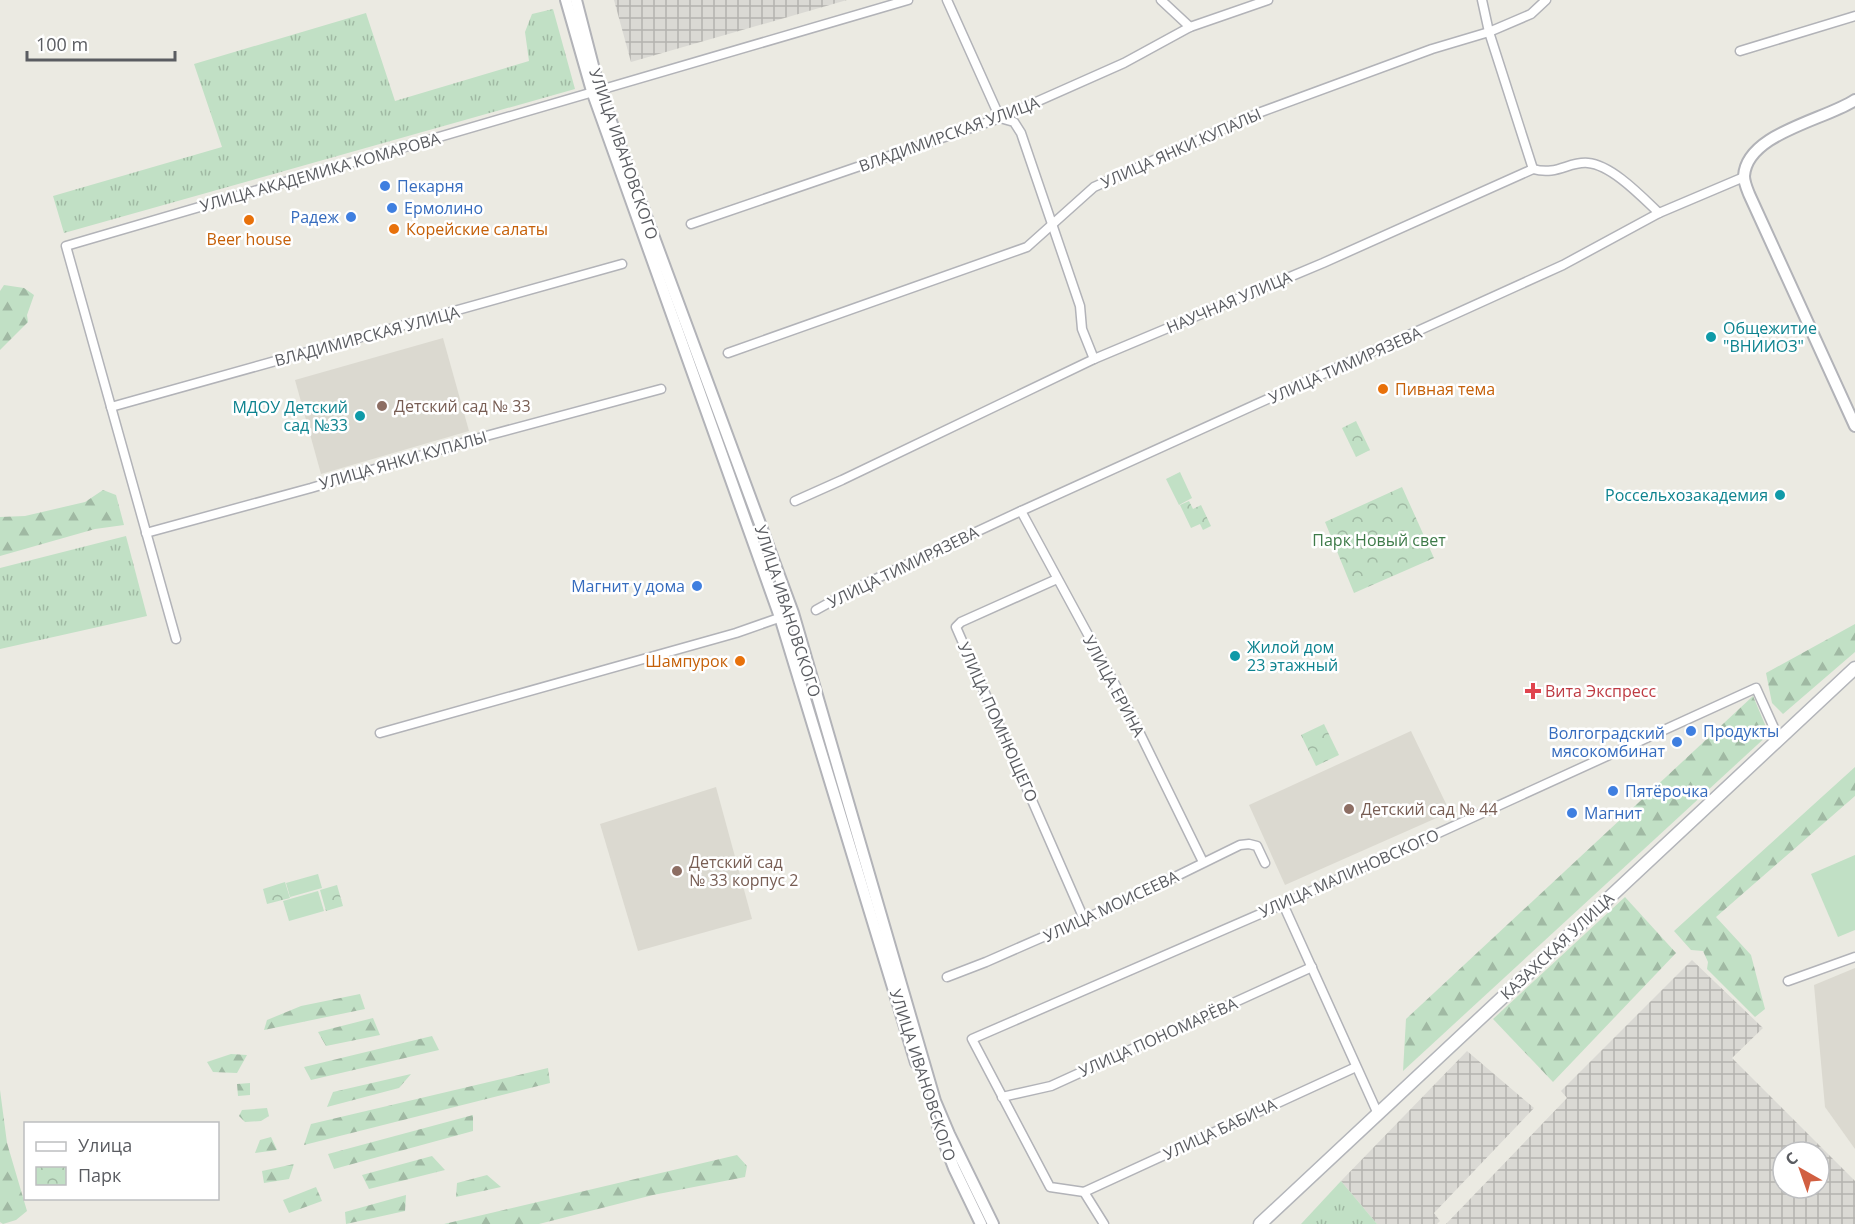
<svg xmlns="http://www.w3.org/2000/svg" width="1855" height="1224" viewBox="0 0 1855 1224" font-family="'Open Sans',sans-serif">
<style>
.industrial{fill:url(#industrial-grid);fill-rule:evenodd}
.education{fill:#dbd9d0}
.grass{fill:url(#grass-tufts)}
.forest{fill:url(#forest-firs)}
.park{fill:url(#park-crowns)}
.pitch{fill:#c1e0c5}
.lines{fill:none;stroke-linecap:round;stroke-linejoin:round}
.minor-casing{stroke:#b2b3b8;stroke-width:11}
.tertiary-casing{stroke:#b2b3b8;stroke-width:14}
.secondary-casing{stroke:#b3b5ba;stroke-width:15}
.minor{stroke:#fff;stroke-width:8}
.tertiary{stroke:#fff;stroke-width:10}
.secondary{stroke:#fff;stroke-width:12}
.shop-dot{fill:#3f7fe0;stroke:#fff;stroke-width:2}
.food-dot{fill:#e8710a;stroke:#fff;stroke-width:2}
.culture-dot{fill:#0f9aa8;stroke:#fff;stroke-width:2}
.education-dot{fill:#8d6e63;stroke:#fff;stroke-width:2}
.health-dot{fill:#e0444e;stroke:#fff;stroke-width:2}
.labels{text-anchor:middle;stroke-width:5;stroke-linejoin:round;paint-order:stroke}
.street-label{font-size:16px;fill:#5a5c61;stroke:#fff}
.shop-label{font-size:16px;fill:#366cbe;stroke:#fff;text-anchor:start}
.food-label{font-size:16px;fill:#c56008;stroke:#fff;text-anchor:start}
.culture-label{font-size:16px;fill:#0d838f;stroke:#fff;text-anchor:start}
.education-label{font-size:16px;fill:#785e54;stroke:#fff;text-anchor:start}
.park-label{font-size:16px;fill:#3e7b49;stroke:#fff}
.health-label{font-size:16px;fill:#be3a42;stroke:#fff;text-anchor:start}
</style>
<defs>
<pattern id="industrial-grid" width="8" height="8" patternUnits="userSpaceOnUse" patternTransform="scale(1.5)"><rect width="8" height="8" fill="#dad9d4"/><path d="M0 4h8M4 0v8" fill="none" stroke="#b4b3af"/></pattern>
<pattern id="grass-tufts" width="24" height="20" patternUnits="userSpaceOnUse" patternTransform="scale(1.5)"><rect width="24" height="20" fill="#c1e0c5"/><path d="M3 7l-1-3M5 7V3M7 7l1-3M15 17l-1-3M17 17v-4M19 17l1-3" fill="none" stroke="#a0b9a3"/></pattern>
<pattern id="forest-firs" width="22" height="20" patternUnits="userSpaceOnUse" patternTransform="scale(1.5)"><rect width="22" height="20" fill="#c1e0c5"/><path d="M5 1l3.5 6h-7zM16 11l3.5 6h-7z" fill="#a0b9a3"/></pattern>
<pattern id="park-crowns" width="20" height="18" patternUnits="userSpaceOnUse" patternTransform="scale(1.5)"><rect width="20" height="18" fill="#c1e0c5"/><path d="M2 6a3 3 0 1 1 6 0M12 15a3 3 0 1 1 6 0" fill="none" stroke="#a0b9a3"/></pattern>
</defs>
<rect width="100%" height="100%" fill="#ebeae2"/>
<g class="industrial">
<path d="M614,0H847L631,62Z"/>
<path d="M1692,960L1763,1028L1732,1058L1855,1181V1224H1446L1567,1098L1561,1091ZM1783,1152H1819V1188H1783Z"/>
<path d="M1467,1051L1534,1108L1434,1213L1440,1221L1437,1224H1377L1341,1181Z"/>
</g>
<g class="education">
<path d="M443,338L469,431L321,474L295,380Z"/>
<path d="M1411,731L1450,812L1285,885L1249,805Z"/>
<path d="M716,787L752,919L638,951L600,824Z"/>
<path d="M1855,968V1149L1825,1107L1814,985Z"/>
</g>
<g class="grass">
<path d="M553,9L575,89L64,233L53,196L222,147L194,64L366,13L395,101L529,61L525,32L532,14Z"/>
<path d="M126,536L147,616L0,649V568Z"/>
<path d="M1341,1181L1377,1224H1301Z"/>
</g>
<g class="forest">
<path d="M4,285L24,288L34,295L27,315L28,322L0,350V291Z"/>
<path d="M103,490L116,495L124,525L95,529L0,556V517L25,516L85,502Z"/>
<path d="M1855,624V652L1783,714L1772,703L1766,673Z"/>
<path d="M1753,696L1769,734L1403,1071L1406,1019Z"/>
<path d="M1855,767V796L1716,917L1751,955L1765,1009L1755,1017L1707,969L1708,962L1703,951L1691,950L1674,931Z"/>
<path d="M1625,897L1676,953L1553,1082L1493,1019Z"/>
<path d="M360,994L365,1009L264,1030L267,1020L301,1006Z"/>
<path d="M373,1018L380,1035L326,1046L318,1032Z"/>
<path d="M432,1036L439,1050L311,1080L304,1067Z"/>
<path d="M231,1054L247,1055L237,1073L213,1072L207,1062Z"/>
<path d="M548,1068L550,1083L304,1145L311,1124Z"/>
<path d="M411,1074L399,1088L327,1107L333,1092Z"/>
<path d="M250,1083V1095L238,1096L237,1084Z"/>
<path d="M0,1090L7,1143L27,1211L16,1220L3,1224L0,1222Z"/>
<path d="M267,1108L269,1116L261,1121L245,1122L239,1116L242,1110Z"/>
<path d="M473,1115V1131L334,1169L328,1154Z"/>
<path d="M271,1137L277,1150L255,1153L260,1140Z"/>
<path d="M737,1155L747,1166L745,1177L653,1195L539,1224H444Z"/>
<path d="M432,1156L445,1170L369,1189L362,1175Z"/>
<path d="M294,1164L289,1179L264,1183L262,1171Z"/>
<path d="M487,1175L501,1187L456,1197L457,1183Z"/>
<path d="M316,1187L322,1201L289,1213L283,1200Z"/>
<path d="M406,1195L405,1211L346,1224L345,1212Z"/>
</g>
<g class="park">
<path d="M1356,421L1370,450L1356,457L1342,428Z"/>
<path d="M1402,487L1434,558L1354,593L1325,522Z"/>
<path d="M1189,501L1193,509L1201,505L1211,526L1203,530L1200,524L1191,528L1180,505Z"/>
<path d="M1324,724L1339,755L1316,766L1301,735Z"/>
<path d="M285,882L290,898L267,904L263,889Z"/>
<path d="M337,885L343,906L326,911L320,890Z"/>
</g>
<g class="pitch">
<path d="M1180,472L1192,498L1179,505L1166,479Z"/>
<path d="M1855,855V930L1838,937L1811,874Z"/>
<path d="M318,874L322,888L290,897L286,883Z"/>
<path d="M318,891L324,911L289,921L283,901Z"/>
</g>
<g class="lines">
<defs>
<g id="minor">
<path d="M947,0L1000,118L1014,122L1021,133L1080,306L1082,329L1094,359"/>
<path d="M1161,0L1190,27"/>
<path d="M1482,0L1489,32L1533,169"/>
<path d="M1740,51L1855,16"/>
<path d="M691,224L1000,118L1124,63L1190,27L1268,0"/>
<path d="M728,353L1027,247L1094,187L1261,112L1432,49L1489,32L1531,14L1546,0"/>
<path d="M111,407L622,264"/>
<path d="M795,501L842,480L1094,359L1323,263L1533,169C1557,176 1569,161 1588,163C1612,165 1642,197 1659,213"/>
<path d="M1021,511L1124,701L1203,862"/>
<path d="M146,533L311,488L486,436L661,389"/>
<path d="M1057,579L961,622L956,627L1084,919"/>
<path d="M816,610L854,589L1021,511L1563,265L1659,213L1744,177"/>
<path d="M176,639L66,246L908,0"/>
<path d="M380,733L736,633L793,613"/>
<path d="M1283,904L1378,1114"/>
<path d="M947,977L986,962L1132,898L1240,845L1249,844L1257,846L1265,863"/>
<path d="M1788,981L1855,957"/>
<path d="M1002,1097L1051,1086L1312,967"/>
<path d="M1084,1192L1356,1067"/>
<path d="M1104,1224L1084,1192L1050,1187L972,1039L1283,904L1756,688L1779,739"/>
</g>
<g id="tertiary">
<path d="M566,0L592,91L780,617L916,1063"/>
<path d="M576,0L599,89L793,613L935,1101L949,1134L993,1224"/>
<path d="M1855,100C1825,120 1747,133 1744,176C1744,182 1747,189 1749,194L1855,426"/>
<path d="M938,1126L954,1168L981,1224"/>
</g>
<path id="secondary" d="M1260,1224L1855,668"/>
</defs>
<use href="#minor" class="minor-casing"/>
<use href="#tertiary" class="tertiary-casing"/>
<use href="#secondary" class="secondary-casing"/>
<use href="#minor" class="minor"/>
<use href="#tertiary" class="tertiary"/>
<use href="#secondary" class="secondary"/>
</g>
<g class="shop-dot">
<circle cx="385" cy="186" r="6"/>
<circle cx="392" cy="208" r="6"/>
<circle cx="351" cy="217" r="6"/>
<circle cx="697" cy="586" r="6"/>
<circle cx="1691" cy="731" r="6"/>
<circle cx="1677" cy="742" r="6"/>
<circle cx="1613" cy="791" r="6"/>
<circle cx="1572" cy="813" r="6"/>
</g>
<g class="food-dot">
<circle cx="249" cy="220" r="6"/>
<circle cx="394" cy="229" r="6"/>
<circle cx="1383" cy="389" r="6"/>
<circle cx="740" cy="661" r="6"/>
</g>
<g class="culture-dot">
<circle cx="1711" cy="337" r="6"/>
<circle cx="360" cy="416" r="6"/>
<circle cx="1780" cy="495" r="6"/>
<circle cx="1235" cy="656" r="6"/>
</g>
<g class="education-dot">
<circle cx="382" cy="406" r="6"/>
<circle cx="1349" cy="809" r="6"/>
<circle cx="677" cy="871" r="6"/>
</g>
<path class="health-dot" d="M1530 682h6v6h6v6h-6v6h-6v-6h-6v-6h6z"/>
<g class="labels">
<g class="street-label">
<text transform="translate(949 134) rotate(-20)" y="6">ВЛАДИМИРСКАЯ УЛИЦА</text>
<text transform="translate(1181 148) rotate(-24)" y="6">УЛИЦА ЯНКИ КУПАЛЫ</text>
<text transform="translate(624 154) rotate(71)" y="6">УЛИЦА ИВАНОВСКОГО</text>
<text transform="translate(320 172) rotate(-16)" y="6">УЛИЦА АКАДЕМИКА КОМАРОВА</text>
<text transform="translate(1229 302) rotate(-23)" y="6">НАУЧНАЯ УЛИЦА</text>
<text transform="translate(367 336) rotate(-15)" y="6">ВЛАДИМИРСКАЯ УЛИЦА</text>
<text transform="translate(1345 365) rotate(-24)" y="6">УЛИЦА ТИМИРЯЗЕВА</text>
<text transform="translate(403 460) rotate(-16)" y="6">УЛИЦА ЯНКИ КУПАЛЫ</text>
<text transform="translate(903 567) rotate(-26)" y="6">УЛИЦА ТИМИРЯЗЕВА</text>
<text transform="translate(788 611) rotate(72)" y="6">УЛИЦА ИВАНОВСКОГО</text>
<text transform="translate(1114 686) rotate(62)" y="6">УЛИЦА ЕРИНА</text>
<text transform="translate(998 722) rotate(66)" y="6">УЛИЦА ПОМНЮЩЕГО</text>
<text transform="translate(1349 873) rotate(-24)" y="6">УЛИЦА МАЛИНОВСКОГО</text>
<text transform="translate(1111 906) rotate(-25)" y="6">УЛИЦА МОИСЕЕВА</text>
<text transform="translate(1557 946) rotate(-43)" y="6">КАЗАХСКАЯ УЛИЦА</text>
<text transform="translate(1158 1037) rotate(-24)" y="6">УЛИЦА ПОНОМАРЁВА</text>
<text transform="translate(923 1075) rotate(72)" y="6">УЛИЦА ИВАНОВСКОГО</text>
<text transform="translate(1220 1129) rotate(-25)" y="6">УЛИЦА БАБИЧА</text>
</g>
<g class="shop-label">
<text x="397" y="192">Пекарня</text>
<text x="404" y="214">Ермолино</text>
<text x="339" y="223" text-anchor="end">Радеж</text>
<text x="685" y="592" text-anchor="end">Магнит у дома</text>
<text x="1703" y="737">Продукты</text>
<text x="1665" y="739" text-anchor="end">Волгоградский<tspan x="1665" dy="18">мясокомбинат</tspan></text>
<text x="1625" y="797">Пятёрочка</text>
<text x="1584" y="819">Магнит</text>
</g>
<g class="food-label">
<text x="406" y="235">Корейские салаты</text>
<text x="249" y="245" text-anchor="middle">Beer house</text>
<text x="1395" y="395">Пивная тема</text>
<text x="728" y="667" text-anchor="end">Шампурок</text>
</g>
<g class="culture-label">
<text x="1723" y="334">Общежитие<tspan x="1723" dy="18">"ВНИИОЗ"</tspan></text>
<text x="348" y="413" text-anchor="end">МДОУ Детский<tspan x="348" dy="18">сад №33</tspan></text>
<text x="1768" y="501" text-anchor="end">Россельхозакадемия</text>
<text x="1247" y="653">Жилой дом<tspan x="1247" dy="18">23 этажный</tspan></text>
</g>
<g class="education-label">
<text x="394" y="412">Детский сад № 33</text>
<text x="1361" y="815">Детский сад № 44</text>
<text x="689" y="868">Детский сад<tspan x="689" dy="18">№ 33 корпус 2</tspan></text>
</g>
<g class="park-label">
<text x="1379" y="546">Парк Новый свет</text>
</g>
<g class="health-label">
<text x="1545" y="697">Вита Экспресс</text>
</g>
</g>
<rect x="24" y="1122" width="195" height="78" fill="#ffffff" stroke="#bdbec0" stroke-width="1.5"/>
<rect x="36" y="1142" width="30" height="9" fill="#ffffff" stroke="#bdbec0" stroke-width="1.5"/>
<text x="78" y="1152" font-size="18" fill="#5a5c61">Улица</text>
<rect x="36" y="1167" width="30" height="18" fill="url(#park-crowns)" stroke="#bdbec0" stroke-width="1.5"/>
<text x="78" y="1182" font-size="18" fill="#5a5c61">Парк</text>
<g transform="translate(1801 1170) rotate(320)"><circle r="28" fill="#ffffff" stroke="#bdbec0" stroke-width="1.5"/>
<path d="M0-4.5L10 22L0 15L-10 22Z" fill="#d15f41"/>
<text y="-9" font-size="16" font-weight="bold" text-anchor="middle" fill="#5a5c61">С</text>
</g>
<path d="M27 51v9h148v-9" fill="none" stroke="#5a5c61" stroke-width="3"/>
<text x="36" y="51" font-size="18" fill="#5a5c61" stroke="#ffffff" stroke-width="4.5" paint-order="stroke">100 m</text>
</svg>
